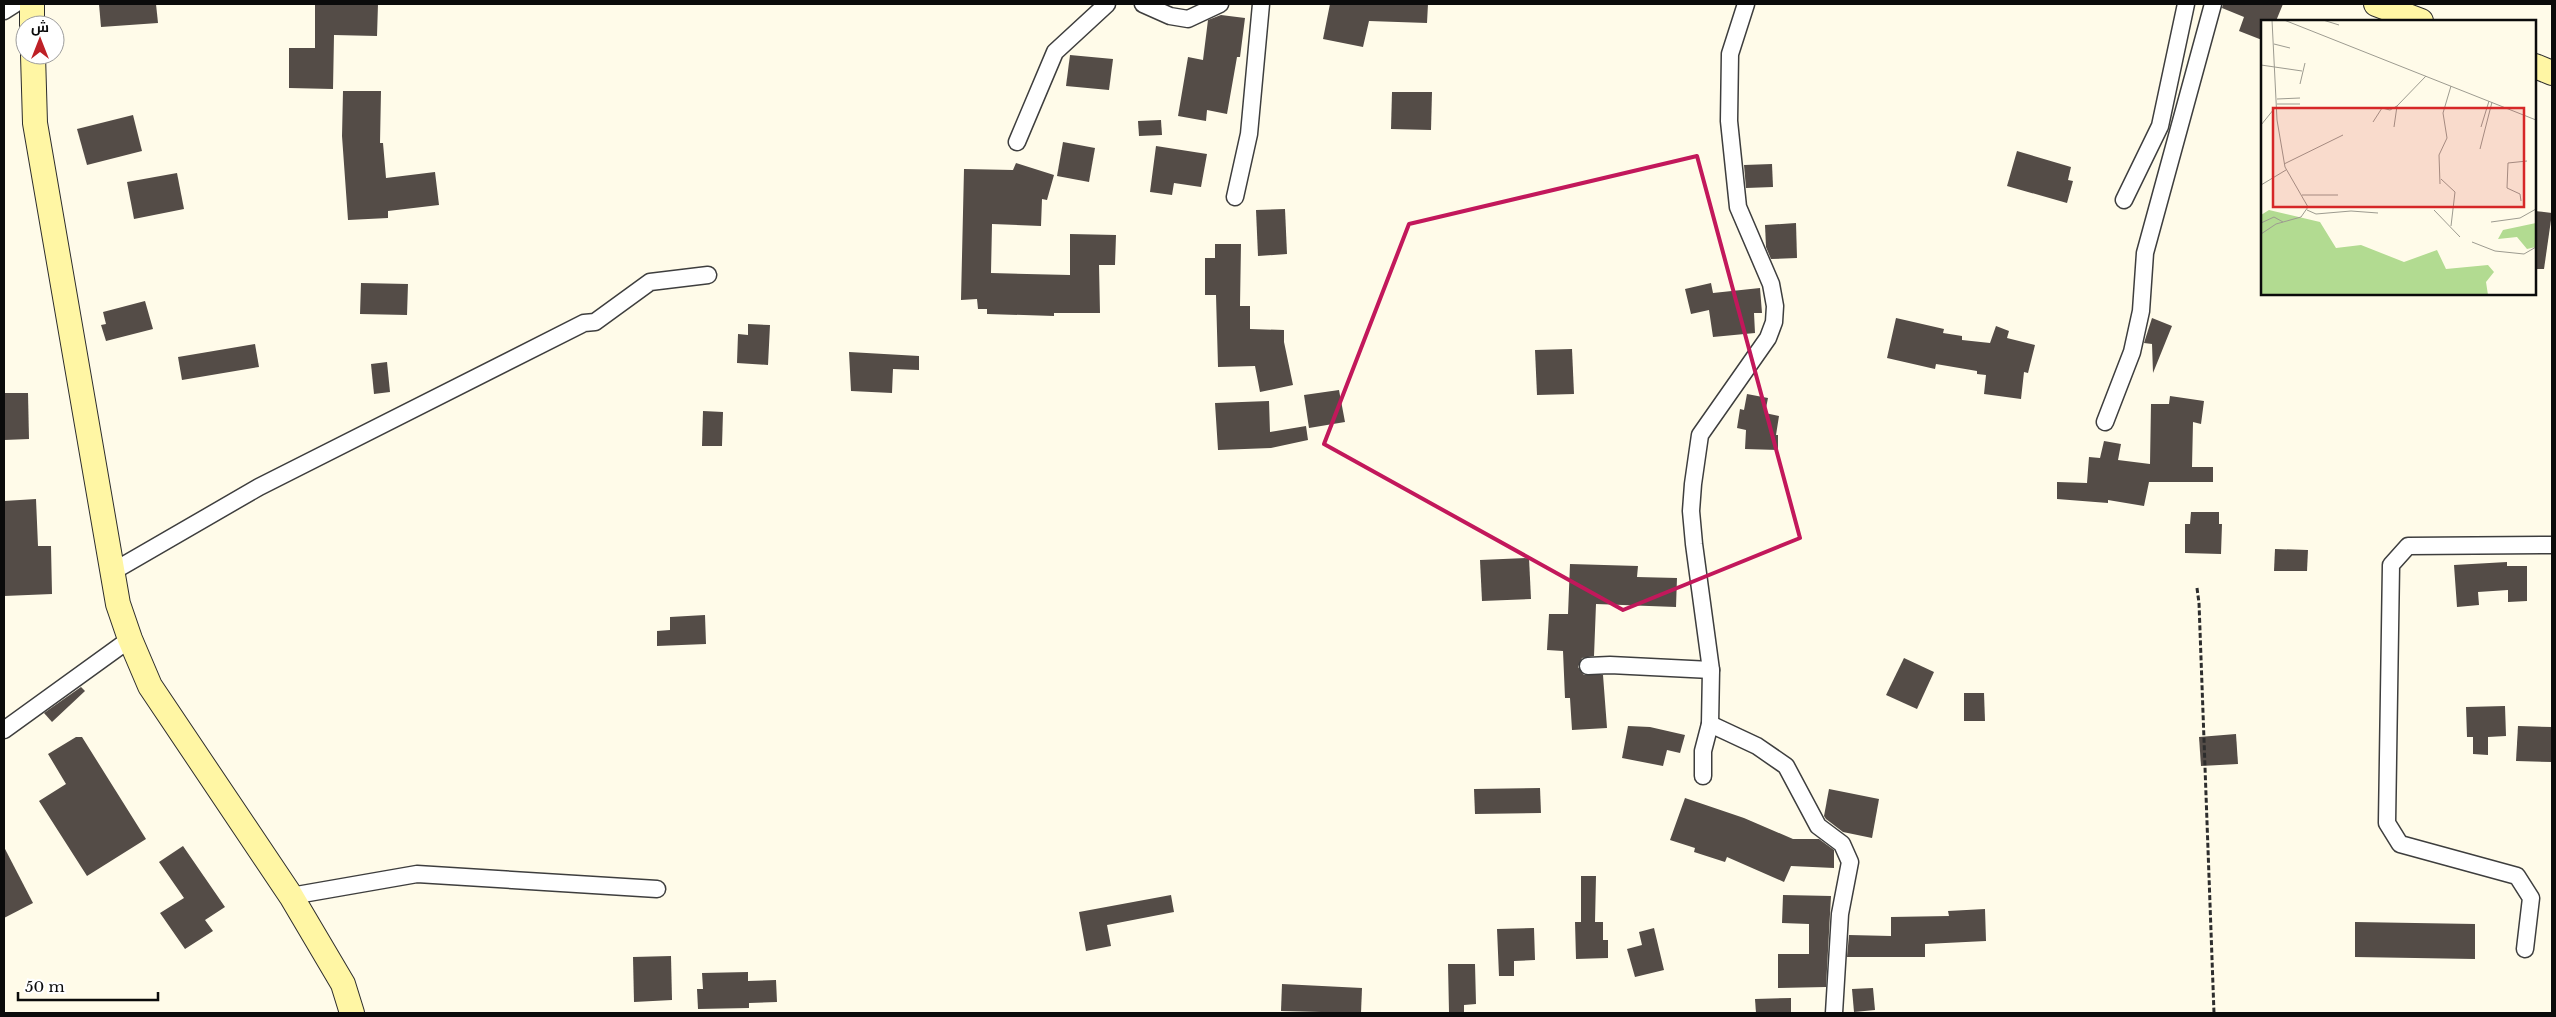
<svg xmlns="http://www.w3.org/2000/svg" width="2556" height="1017" viewBox="0 0 2556 1017" font-family="'Libre Baskerville',Cairo,serif">
<style>
.building{fill:#544c47}
.lines{fill:none;stroke-linecap:round;stroke-linejoin:round}
.street-casing{stroke:#3e3e3e;stroke-width:19}
.secondary-casing{stroke:#2d2d2d;stroke-width:26}
.path{stroke:#2d2d2d;stroke-width:3;stroke-dasharray:5 2.5;stroke-linecap:butt}
.street{stroke:#fff;stroke-width:16}
.secondary{stroke:#fff6a4;stroke-width:24}
.marked{fill:none;stroke:#c2185b;stroke-width:4;stroke-linejoin:round}
.inset-road{fill:none;stroke:#9d9b90;stroke-width:1}
.view{fill:#d62828;fill-opacity:0.15;stroke:#d62828;stroke-width:2.5}
.inset-edge{fill:none;stroke:#0b0b0b;stroke-width:2.5}
</style>
<rect width="100%" height="100%" fill="#fffbe9"/>
<g class="building">
<path d="M99,4H156L158,23L101,27Z"/>
<path d="M315,4H378L377,36L334,35L333,89L289,88V48H315Z"/>
<path d="M1330,4H1428L1427,23L1369,21L1363,47L1323,39Z"/>
<path d="M2223,4H2283L2276,21H2262V40L2239,31L2244,17L2222,8Z"/>
<path d="M1221,15L1245,18L1240,57H1237L1227,114L1207,110L1206,121L1178,116L1188,57L1203,60L1208,20Z"/>
<path d="M1070,55L1113,59L1109,90L1066,86Z"/>
<path d="M343,91H381L380,143H383L386,178L435,172L439,205L388,211V218L348,220L342,136Z"/>
<path d="M1392,92H1432L1431,130L1391,129Z"/>
<path d="M133,115L142,151L87,165L77,129Z"/>
<path d="M1161,120L1162,135L1139,136L1138,121Z"/>
<path d="M1063,142L1095,148L1089,182L1057,176Z"/>
<path d="M1156,146L1207,154L1201,187L1174,183L1172,195L1150,192Z"/>
<path d="M2017,151L2071,167L2068,180L2073,181L2067,203L2007,186Z"/>
<path d="M1016,163L1054,175L1047,200L1042,199L1041,226L992,224L991,273L1070,275V234L1116,235L1115,265H1099L1100,313H1054V316L987,314V309H978L977,299L961,300L964,169L1013,170Z"/>
<path d="M1772,164L1773,187L1746,188L1744,165Z"/>
<path d="M177,173L184,209L134,219L127,182Z"/>
<path d="M1285,209L1287,254L1258,256L1256,210Z"/>
<path d="M2535,211L2552,213L2544,269H2535Z"/>
<path d="M1796,223L1797,258L1771,259L1766,247L1765,225Z"/>
<path d="M1215,244H1241L1240,306H1250V329L1284,330V342L1293,385L1260,392L1255,366L1218,367L1216,295H1205V258H1215Z"/>
<path d="M361,283L408,284L407,315L360,314Z"/>
<path d="M1711,283L1713,293L1760,288L1762,313H1754L1755,333L1713,337L1709,310L1691,314L1685,289Z"/>
<path d="M145,301L153,329L106,341L101,325L106,324L103,312Z"/>
<path d="M1896,318L1944,329L1943,333L1962,336V340L1990,343L1996,326L2009,331L2007,338L2035,345L2028,373L2024,372L2021,399L1984,394L1986,375L1977,374V371L1936,364L1935,369L1887,358Z"/>
<path d="M2152,318L2172,326L2153,373L2152,344L2144,343Z"/>
<path d="M748,324L770,325L768,365L737,363L738,334L748,335Z"/>
<path d="M255,344L259,367L182,380L178,357Z"/>
<path d="M1572,349L1574,394L1537,395L1535,350Z"/>
<path d="M849,352L919,356V370L893,369L892,393L851,391Z"/>
<path d="M387,362L390,392L374,394L371,364Z"/>
<path d="M1339,390L1345,422L1309,428L1304,395Z"/>
<path d="M4,393H28L29,439L4,440Z"/>
<path d="M1747,394L1768,398L1765,413L1779,416L1776,435H1778V450L1745,449L1746,430L1737,428L1740,409L1744,410Z"/>
<path d="M2170,396L2204,401L2201,424L2193,422L2192,467H2213V482H2149L2144,506L2108,500V503L2057,499V482L2087,483L2089,457L2100,458L2104,441L2121,444L2118,460L2150,464L2151,404H2169Z"/>
<path d="M1269,401L1270,432L1306,426L1308,440L1271,448L1218,450L1215,403Z"/>
<path d="M703,411L723,412L722,446H702Z"/>
<path d="M36,499L38,546H51L52,594L4,596V501Z"/>
<path d="M2191,512H2219V524H2222L2221,554L2185,553V524H2190Z"/>
<path d="M2275,549L2308,550L2307,571H2274Z"/>
<path d="M1529,558L1531,599L1482,601L1480,560Z"/>
<path d="M2507,562V566H2527V601L2508,602V590L2478,592L2479,605L2457,607L2454,565Z"/>
<path d="M1570,564L1638,566L1637,577L1677,578L1676,607L1596,604L1594,656L1582,658L1578,667L1584,675H1603L1607,728L1572,730L1570,698H1565L1563,651L1547,650L1549,614H1568Z"/>
<path d="M705,615L706,644L657,646V631L670,630V617Z"/>
<path d="M1904,658L1934,672L1917,709L1886,695Z"/>
<path d="M81,687L85,691L52,722L44,713Z"/>
<path d="M1964,693H1984L1985,721H1964Z"/>
<path d="M2505,706L2506,736L2488,737V755L2473,754V737H2467L2466,707Z"/>
<path d="M1628,726L1650,727L1685,735L1680,753L1667,750L1663,766L1622,758Z"/>
<path d="M2518,726L2552,727V762L2516,761Z"/>
<path d="M2236,734L2238,764L2201,766L2199,737Z"/>
<path d="M76,737H82L146,839L87,876L39,801L66,784L48,754Z"/>
<path d="M1540,788L1541,813L1475,814L1474,789Z"/>
<path d="M1829,789L1879,799L1872,838L1843,832L1826,819L1824,816Z"/>
<path d="M1685,798L1744,818L1793,839H1819L1834,850V868L1791,866L1784,882L1727,857L1725,862L1694,852L1695,848L1670,840Z"/>
<path d="M183,846L225,907L205,920L213,931L185,949L160,913L184,898L159,862Z"/>
<path d="M4,847L33,903L4,918Z"/>
<path d="M1581,876H1596L1595,922H1603V940H1608V958L1576,959L1575,922H1581Z"/>
<path d="M1171,895L1174,912L1107,925L1111,946L1086,951L1079,912Z"/>
<path d="M1783,895L1831,896L1826,987L1778,988V954H1809V924L1782,923Z"/>
<path d="M1985,909L1986,941L1925,944V957H1847L1849,935L1891,936V917L1949,916L1948,911Z"/>
<path d="M2355,922L2475,924V959L2355,957Z"/>
<path d="M1534,928L1535,960L1514,961V976H1499L1497,929Z"/>
<path d="M1654,928L1664,970L1635,977L1627,949L1642,945L1639,932Z"/>
<path d="M671,956L672,1000L634,1002L633,957Z"/>
<path d="M1448,964H1475L1476,1004L1464,1005V1012H1449Z"/>
<path d="M748,972V981L776,980L777,1002L749,1003V1008L698,1009L697,989H703L702,973Z"/>
<path d="M1282,984L1362,988L1361,1013L1281,1011Z"/>
<path d="M1873,988L1875,1010L1854,1012L1852,989Z"/>
<path d="M1791,998V1013H1756L1755,999Z"/>
</g>
<g class="lines">
<defs>
<g id="street">
<path d="M1143,4L1170,16L1188,19L1220,4"/>
<path d="M4,11L15,4"/>
<path d="M1017,142L1055,52L1107,4"/>
<path d="M1235,197L1249,134L1261,4"/>
<path d="M2124,200L2160,126L2186,4"/>
<path d="M2105,422L2132,352L2141,311L2145,253L2213,4"/>
<path d="M112,572L259,487L584,323L595,322L650,282L708,275"/>
<path d="M1588,666L1610,665L1711,670"/>
<path d="M1710,724L1757,746L1786,766L1818,826L1842,844L1850,862L1840,914L1834,1013"/>
<path d="M4,730L130,639"/>
<path d="M1703,776V751L1710,724L1711,670L1694,544L1691,511L1693,484L1700,435L1768,338L1774,322L1775,306L1771,284L1738,207L1729,121L1730,54L1746,4"/>
<path d="M291,896L417,874L657,889"/>
<path d="M2525,949L2531,898L2517,876L2400,844L2387,823L2391,565L2408,546L2552,545"/>
</g>
<g id="secondary">
<path d="M32,4V25"/>
<path d="M2376,4L2421,21"/>
<path d="M33,55L35,123L118,604L130,639L150,686L291,896L343,984L352,1013"/>
<path d="M2535,66L2552,73"/>
</g>
</defs>
<use href="#street" class="street-casing"/>
<use href="#secondary" class="secondary-casing"/>
<path class="path" d="M2197,588L2199,603L2214,1013"/>
<use href="#street" class="street"/>
<use href="#secondary" class="secondary"/>
</g>
<path class="marked" d="M1697,156L1800,538L1623,610L1324,444L1409,224Z"/>
<g transform="translate(2261 20)">
<rect width="275" height="275" fill="#fffbe9"/>
<path d="M8,190L59,202L75,228L100,225L143,242L176,230L185,249L227,245L233,252L225,262L227,275H0V195ZM275,203V227L266,229L256,217L237,219L242,210Z" fill="#b2db91"/>
<path class="inset-road" d="M23,0L275,100M62,0L78,5M13,24L29,28M0,45L41,51M39,64L44,43M16,79L39,78M16,84H39M112,102L121,88L129,90L136,86L165,56M0,105L13,89M133,107L136,86M220,107L228,81M219,129L231,82M23,144L82,115M180,159L194,172L190,206M179,164L178,135L186,118L182,93L190,66M0,165L25,150M41,175H77M260,181L259,174L246,168L247,143L266,141M46,190L55,194L90,191L117,193M173,190L199,217M230,202L259,198L275,189M0,203L13,197L22,202M0,214L15,204L40,197L47,187L24,147L16,100L11,0M211,222L234,231L263,234L275,227M7,275H27"/>
<path class="view" d="M12,88H263V187H12Z"/>
<rect width="275" height="275" class="inset-edge"/>
</g>
<rect width="2556" height="1017" fill="none" stroke="#0b0b0b" stroke-width="10"/>
<g transform="translate(40 40)"><circle r="24" fill="#ffffff" stroke="#9d9d9d"/>
<path d="M0-4L9 19L0 12L-9 19Z" fill="#be2026"/>
<text y="-8" font-size="14" font-weight="bold" text-anchor="middle" fill="#0b0b0b">ش</text>
</g>
<path d="M18 992v8h140v-8" fill="none" stroke="#0b0b0b" stroke-width="2.5"/>
<text x="25" y="992" font-size="15" fill="#0b0b0b" stroke="#ffffff" stroke-width="4" paint-order="stroke">50 m</text>
</svg>
